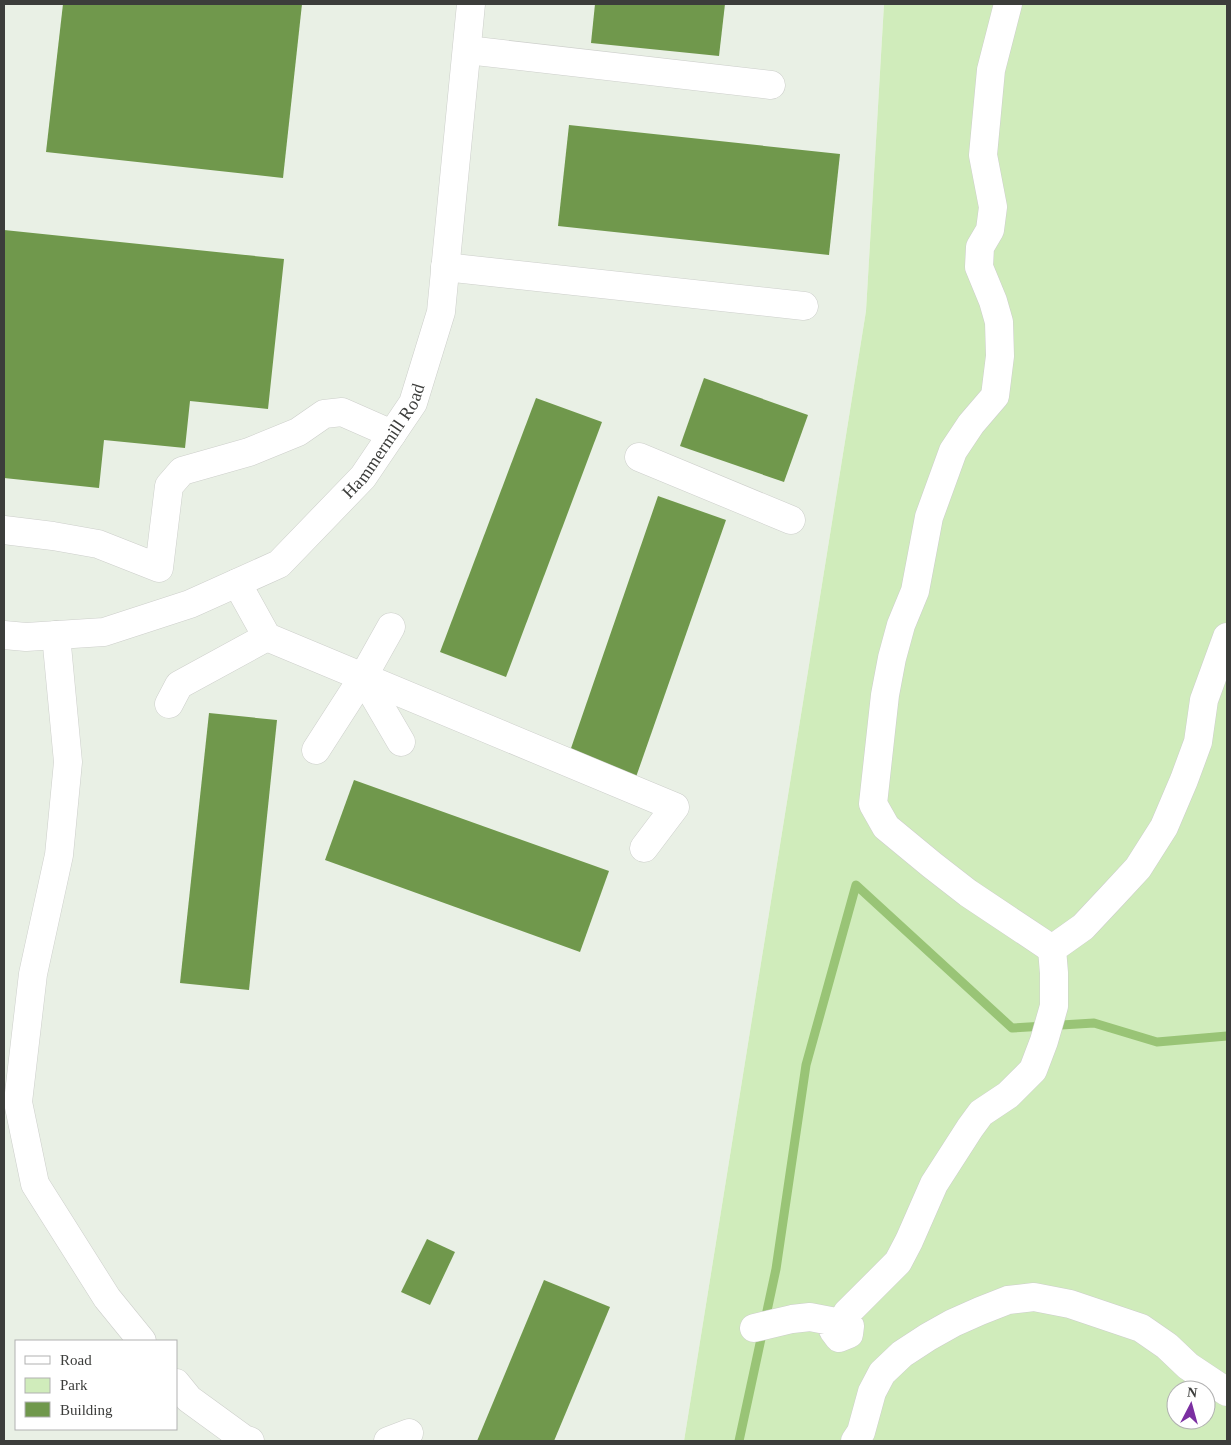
<svg xmlns="http://www.w3.org/2000/svg" width="1231" height="1445" viewBox="0 0 1231 1445" font-family="Georgia,serif">
<style>
.built{fill:#e9f0e5;fill-rule:evenodd}
.green{fill:#d0ecbb;fill-rule:evenodd}
.lines{fill:none;stroke-linecap:round;stroke-linejoin:round}
.stream{stroke:#99c476;stroke-width:9}
.building{fill:#70984c}
.minor-casing{stroke:#cdcfcb;stroke-width:29}
.minor{stroke:#fff;stroke-width:28}
.labels{text-anchor:middle;stroke-width:4.5;stroke-linejoin:round;paint-order:stroke}
.street-label{font-size:18px;fill:#3c3d3b;stroke:#fff}
</style>
<rect width="100%" height="100%" fill="#f9fbf7"/>
<path class="built" d="M4,4H884L866,311L684,1441H4ZM16,1341H176V1429H16Z"/>
<path class="green" d="M884,4H1227V1441H684L866,311ZM1176,1390H1206V1420H1176Z"/>
<g class="lines">
<path class="stream" d="M739,1441L776,1269L806,1065L856,885L1012,1028L1094,1023L1157,1042L1227,1036"/>
</g>
<g class="building">
<path d="M63,4H302L283,178L46,152Z"/>
<path d="M595,4H725L719,56L591,43Z"/>
<path d="M569,125L840,154L829,255L558,226Z"/>
<path d="M4,230L284,259L268,409L190,401L185,448L104,440L99,488L4,478Z"/>
<path d="M704,378L808,415L784,482L680,446Z"/>
<path d="M536,398L602,422L506,677L440,652Z"/>
<path d="M658,496L726,520L636,777L569,754Z"/>
<path d="M209,713L277,720L249,990L180,983Z"/>
<path d="M354,780L609,871L580,952L325,860Z"/>
<path d="M427,1239L455,1252L430,1305L401,1292Z"/>
<path d="M544,1280L610,1307L554,1441H477Z"/>
</g>
<g class="lines">
<defs>
<g id="minor">
<path d="M1008,4L991,70L983,155L993,207L990,230L980,247L979,267L993,301L999,322L1000,356L995,396L971,424L953,451L929,517L915,591L901,625L892,658L885,695L873,804L886,827L932,865L968,893L1052,949"/>
<path d="M467,50L771,85"/>
<path d="M445,267L804,306"/>
<path d="M639,457L791,520"/>
<path d="M4,530L53,536L98,544L159,568L169,486L182,471L249,452L298,432L324,414L342,412L392,434"/>
<path d="M237,583L267,637L675,807L644,848"/>
<path id="s1" d="M4,635L26,637L104,632L190,604L279,564L363,477L413,403L441,312L471,4"/>
<path d="M56,635L68,762L59,855L33,974L18,1102L35,1184L107,1298L142,1341"/>
<path d="M363,677L401,742"/>
<path d="M169,704L179,685L267,637"/>
<path d="M316,750L363,677L391,627"/>
<path d="M754,1328L792,1319L810,1317L836,1322L833,1330L839,1338L849,1334L850,1326L844,1319L847,1313L898,1262L909,1241L934,1184L970,1128L981,1113L1008,1095L1033,1070L1044,1041L1054,1006V973L1052,949L1083,927L1113,895L1138,868L1164,827L1184,780L1198,742L1204,700L1227,637"/>
<path d="M176,1383L189,1399L244,1439L250,1441"/>
<path d="M388,1441L409,1433"/>
<path d="M855,1441L861,1432L872,1392L882,1373L902,1354L928,1337L953,1323L980,1311L1008,1300L1034,1297L1070,1304L1141,1328L1167,1346L1188,1366L1227,1392"/>
</g>
</defs>
<use href="#minor" class="minor-casing"/>
<use href="#minor" class="minor"/>
</g>
<g class="labels">
<g class="street-label">
<text dy="6" stroke="none"><textPath href="#s1" startOffset="451">Hammermill Road</textPath></text>
</g>
</g>
<rect width="1231" height="1445" fill="none" stroke="#3c3d3b" stroke-width="10"/>
<rect x="15" y="1340" width="162" height="90" fill="#ffffff" stroke="#b1b1b1"/>
<rect x="25" y="1356" width="25" height="8" fill="#ffffff" stroke="#b1b1b1"/>
<text x="60" y="1365" font-size="15" fill="#3c3d3b">Road</text>
<rect x="25" y="1378" width="25" height="15" fill="#d0ecbb" stroke="#b1b1b1"/>
<text x="60" y="1390" font-size="15" fill="#3c3d3b">Park</text>
<rect x="25" y="1402" width="25" height="15" fill="#70984c" stroke="#b1b1b1"/>
<text x="60" y="1415" font-size="15" fill="#3c3d3b">Building</text>
<g transform="translate(1191 1405) rotate(6)"><circle r="24" fill="#ffffff" stroke="#b1b1b1"/>
<path d="M0-4L9 19L0 12L-9 19Z" fill="#7b2fa1"/>
<text y="-8" font-size="14" font-weight="bold" text-anchor="middle" fill="#3c3d3b">N</text>
</g>
</svg>
